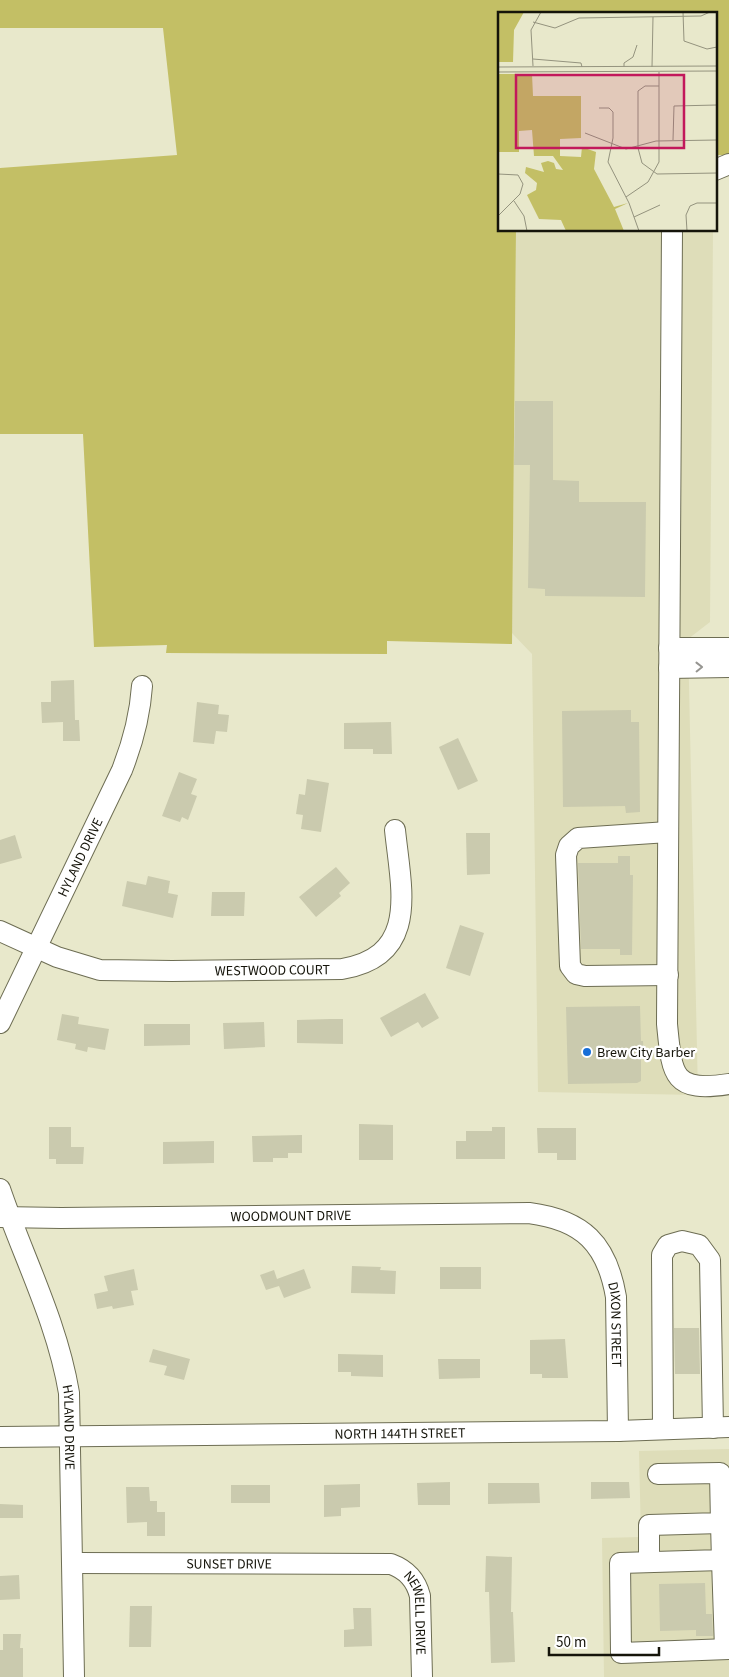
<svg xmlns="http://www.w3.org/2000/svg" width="729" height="1677" viewBox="0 0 729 1677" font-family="'Source Sans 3',sans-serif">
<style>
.built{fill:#deddb9}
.green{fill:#c3bf65}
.building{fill:#cacaae}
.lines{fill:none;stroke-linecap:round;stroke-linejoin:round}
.minor-casing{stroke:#6d6d53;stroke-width:22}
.minor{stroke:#fff;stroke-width:20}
.oneway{stroke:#969591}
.poi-dot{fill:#166ed8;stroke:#fff;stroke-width:2}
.labels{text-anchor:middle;stroke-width:4.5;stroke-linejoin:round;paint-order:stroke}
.street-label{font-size:14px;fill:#15140a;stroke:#fff}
.poi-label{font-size:14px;fill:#15140a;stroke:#fff;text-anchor:start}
.inset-road{fill:none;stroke:#94937e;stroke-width:1}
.view{fill:#c2185b;fill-opacity:0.15;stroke:#c2185b;stroke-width:2.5}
.inset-edge{fill:none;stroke:#15140a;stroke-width:2.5}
</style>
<rect width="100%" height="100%" fill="#e8e8cb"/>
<g class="built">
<path d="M516,230H713L710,622L688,639L698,1095L538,1092L532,654L512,633Z"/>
<path d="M729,1449V1677H604L602,1538L641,1537L639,1451Z"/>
</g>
<path class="green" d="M0,0H729V155H715V14H499V230H516L512,644L387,641V654L166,653L167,645L94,647L83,434H0V168L177,155L163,28H0Z"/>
<g class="building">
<path d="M515,401H553V480L579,481V502H646L645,597L545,596V589L528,588L530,465H514Z"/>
<path d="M74,680L75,720H79L80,741H63V722L42,723L41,702H51V681Z"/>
<path d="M197,702L219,705L218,714L229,715L227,732L216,731L214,744L193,742Z"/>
<path d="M631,710V722H639L640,812L626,813L625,806L563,807L562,711Z"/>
<path d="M391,722L392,754H373V749H344V723Z"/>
<path d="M458,738L478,781L458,790L439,747Z"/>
<path d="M179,772L197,779L191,794L197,796L188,820L182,817L180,822L162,816Z"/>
<path d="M307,779L329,783L321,832L301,829L303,815L296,814L299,794L305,795Z"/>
<path d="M466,833H490V874L467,875Z"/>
<path d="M15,835L22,858L0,864V840Z"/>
<path d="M618,856H630V875H633L632,955H620V949H581L578,863H618Z"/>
<path d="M336,867L350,883L339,893L341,896L316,917L299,897Z"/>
<path d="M148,876L170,881L168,893L178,895L173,918L122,906L127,881L146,885Z"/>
<path d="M212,892H245L244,916H211Z"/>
<path d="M460,925L484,933L470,976L446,968Z"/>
<path d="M425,993L439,1018L422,1028L418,1022L391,1037L380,1018Z"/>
<path d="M640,1006L641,1041H643L644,1058H641V1081L637,1083L568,1084L566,1007Z"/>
<path d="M62,1014L79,1017L78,1024L109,1029L105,1050L88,1047L87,1052L75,1049L76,1044L57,1040Z"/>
<path d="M330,1019H343V1044L297,1043V1020Z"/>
<path d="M264,1022L265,1047L224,1049L223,1023Z"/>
<path d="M144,1024H190V1045L144,1046Z"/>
<path d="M359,1124L393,1125V1160H359Z"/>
<path d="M49,1127H71V1147H84L83,1164H56V1159H49Z"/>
<path d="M492,1127H505V1159H456V1141H466V1131H492Z"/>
<path d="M537,1128H576V1160H557V1153H538Z"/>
<path d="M302,1135V1153H288V1158H273V1162H253L252,1136Z"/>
<path d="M214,1141V1163L163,1164V1142Z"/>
<path d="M352,1266L381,1267L380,1270L396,1271L395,1294L351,1293Z"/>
<rect x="440" y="1267" width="41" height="22"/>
<path d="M134,1269L138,1290L131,1291L134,1305L113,1309L112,1306L97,1309L94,1294L108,1291L104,1276Z"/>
<path d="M304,1269L311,1288L284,1298L279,1286L266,1290L260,1275L274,1270L277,1279Z"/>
<path d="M674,1328H699L700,1374H675Z"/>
<path d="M565,1339L568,1378H542V1374H530V1340Z"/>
<path d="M153,1349L190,1359L184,1380L164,1375L167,1366L149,1362Z"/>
<path d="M338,1354L383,1355V1377L351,1376V1372H338Z"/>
<path d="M438,1359H480V1378L439,1379Z"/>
<path d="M450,1482V1505H418L417,1483Z"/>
<path d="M591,1482H629L630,1498L591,1499Z"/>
<path d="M488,1483H539L540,1503L488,1504Z"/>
<path d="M360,1484V1507L341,1508V1516L324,1517V1485Z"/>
<rect x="231" y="1485" width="39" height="18"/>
<path d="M126,1487H149L150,1501H157V1512H165V1536H147V1522L127,1523Z"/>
<path d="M0,1504L23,1505V1518H0Z"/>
<path d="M486,1556L512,1557L511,1612H513L515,1662L491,1663L489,1592H485Z"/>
<path d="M19,1575L20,1599L0,1600V1576Z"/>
<path d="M705,1583L706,1614H712L713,1636H696V1630L660,1631L659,1584Z"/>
<path d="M130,1606H152L151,1647H129Z"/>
<path d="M353,1608H371L372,1646L344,1647V1630L354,1629Z"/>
<path d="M3,1634H21L20,1648H23V1677H0V1650H3Z"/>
</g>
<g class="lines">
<defs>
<g id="minor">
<path d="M715,170L729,164"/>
<path d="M672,230L667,1024C672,1075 672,1093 729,1084"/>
<path d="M669,648H729"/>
<path d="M669,668L729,667"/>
<path id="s1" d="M0,931L57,957L100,970L172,971L342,969C420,956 401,889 395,830"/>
<path d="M668,975L585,976L576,974L570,966L566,855L569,846L578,838L668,832"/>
<path id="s2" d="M0,1023L122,770C133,742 140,716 142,686"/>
<path id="s3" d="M0,1189C23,1257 57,1321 69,1393L74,1677"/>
<path id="s4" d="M0,1217L61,1218L529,1213C583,1220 607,1244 616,1297L618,1431"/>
<path d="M663,1429L662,1255L668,1245L682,1241L699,1245L710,1260L713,1428"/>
<path id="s5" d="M0,1437L618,1431L729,1427"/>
<path d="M729,1523H721L722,1560L620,1563L621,1653L729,1649"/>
<path d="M722,1560L725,1649"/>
<path d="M649,1562V1525L721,1523L720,1473L658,1474"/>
<path id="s6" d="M74,1563L391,1564C407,1570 416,1580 420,1596L422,1677"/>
</g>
</defs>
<use href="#minor" class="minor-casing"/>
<use href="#minor" class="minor"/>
</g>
<defs><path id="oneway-chevron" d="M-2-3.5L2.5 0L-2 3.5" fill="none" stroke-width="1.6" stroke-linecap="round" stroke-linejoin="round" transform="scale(1.25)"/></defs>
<use class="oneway" href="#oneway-chevron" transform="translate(699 667) rotate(-1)"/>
<circle class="poi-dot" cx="587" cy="1052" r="5"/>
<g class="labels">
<g class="street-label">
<text dy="5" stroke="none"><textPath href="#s2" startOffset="184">HYLAND DRIVE</textPath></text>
<text dy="5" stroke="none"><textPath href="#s1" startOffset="280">WESTWOOD COURT</textPath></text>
<text dy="5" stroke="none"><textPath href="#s4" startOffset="291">WOODMOUNT DRIVE</textPath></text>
<text dy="5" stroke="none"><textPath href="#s4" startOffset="689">DIXON STREET</textPath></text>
<text dy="5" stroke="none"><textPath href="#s3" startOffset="250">HYLAND DRIVE</textPath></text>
<text dy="5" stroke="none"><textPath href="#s5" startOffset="400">NORTH 144TH STREET</textPath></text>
<text dy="5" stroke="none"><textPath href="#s6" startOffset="155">SUNSET DRIVE</textPath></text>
<text dy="5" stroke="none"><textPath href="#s6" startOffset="378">NEWELL DRIVE</textPath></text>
</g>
<g class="poi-label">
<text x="597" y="1057">Brew City Barber</text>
</g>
</g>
<g transform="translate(498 12)">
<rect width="219" height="219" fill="#e8e8cb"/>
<path d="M0,0H26L16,18L15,50H0ZM0,62H34L35,84H83V126L62,127V144L83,145L84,135L98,140L96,157L116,195L130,191L117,197L126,219H68L63,208L41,207L29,183L38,178L39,171L27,161L28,155L46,160L43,151L50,149L56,151L58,157L65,158L55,144H36L34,118L21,119V140H0Z" fill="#c3bf65"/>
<path class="inset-road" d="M185,0L186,29L209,37L219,35M35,10L57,16L81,6L203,4L212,0M35,47L83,51L84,55M35,54L33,18L43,0M0,55L219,54M126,55V51L135,45L139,33M154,55L155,5M0,60L219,59M161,74H147L140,79V136L144,151L159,162L219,161M101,96H111L115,100V126L110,150L131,191L141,219M87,121L128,137L158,129L219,128M175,128L176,94L219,93M0,162L20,163L25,172L22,182L0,204M128,185L150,170L161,150V60M16,189L26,204L29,219M136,205L162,193M189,219L188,203L192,194L199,191H219"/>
<path class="view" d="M18,63H186V136H18Z"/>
<rect width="219" height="219" class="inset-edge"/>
</g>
<path d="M549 1647v8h110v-8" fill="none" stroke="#15140a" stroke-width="2.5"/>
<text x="556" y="1647" font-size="15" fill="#15140a" stroke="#ffffff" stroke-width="4" paint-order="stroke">50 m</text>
</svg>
